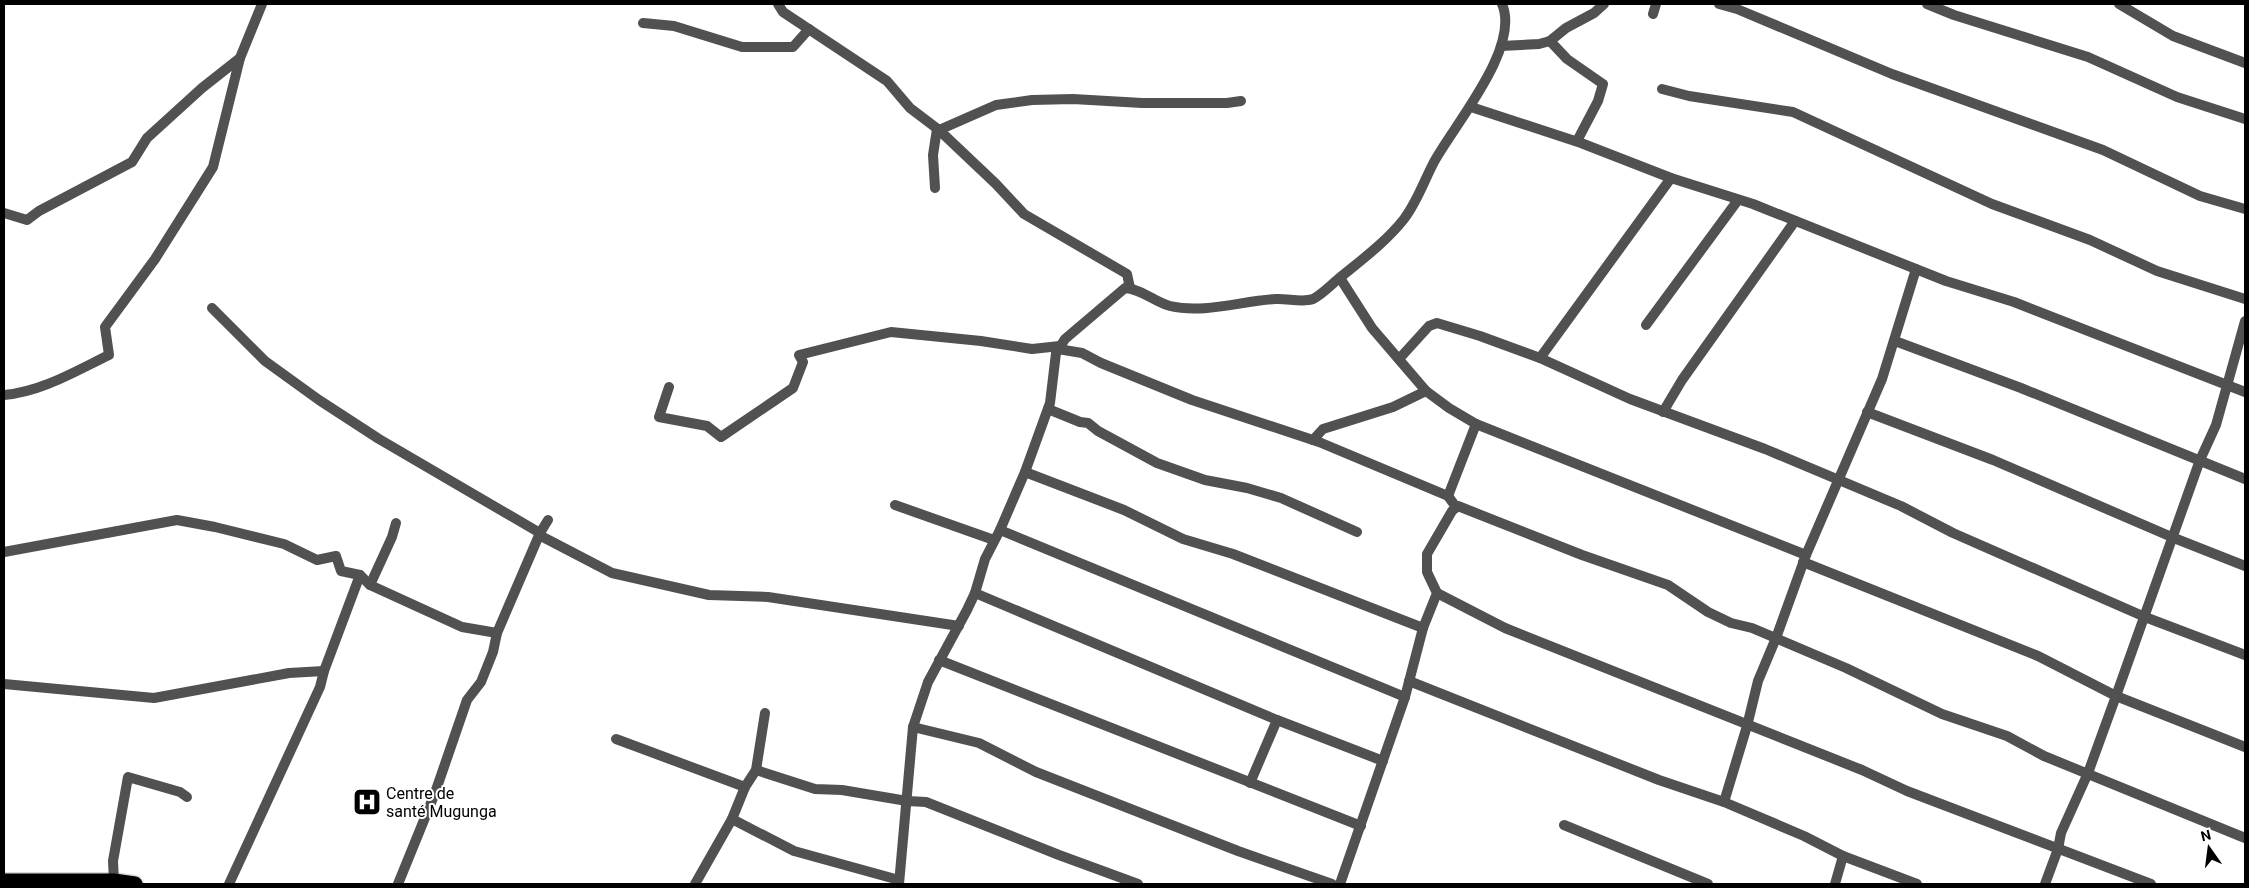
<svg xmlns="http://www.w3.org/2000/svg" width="2249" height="888" viewBox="0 0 2249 888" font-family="Roboto,sans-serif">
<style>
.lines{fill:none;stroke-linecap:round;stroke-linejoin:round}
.highway-casing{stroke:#dbdbdb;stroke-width:18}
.minor{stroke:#515151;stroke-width:10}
.highway{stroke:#000;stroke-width:15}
.labels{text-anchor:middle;stroke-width:4;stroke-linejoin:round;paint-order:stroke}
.poi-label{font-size:16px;fill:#000;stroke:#fff;text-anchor:start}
</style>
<rect width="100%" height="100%" fill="#fff"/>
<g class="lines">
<defs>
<path id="highway" d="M4,881H114L135,884"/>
</defs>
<use href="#highway" class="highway-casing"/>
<g class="minor">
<path d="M778,4L783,12L887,81L910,108L939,130L996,184L1024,214L1127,274L1130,288"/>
<path d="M1719,4L1737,9L1892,74L2103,150L2200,196L2245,209"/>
<path d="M1927,4L1954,15L2088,57L2177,97L2245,119"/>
<path d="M2119,4L2173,36L2245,63"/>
<path d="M1653,14L1656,4"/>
<path d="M643,23L674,26L742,47H793L809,29"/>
<path d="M1550,41L1567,59L1603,84L1598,101L1577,141"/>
<path d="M1501,46L1539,44L1550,41L1566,28L1594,13L1604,4"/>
<path d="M1662,89L1689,96L1793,112L1992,204L2090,240L2157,271L2245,299"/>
<path d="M1471,107L1581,143L1671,178L1753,204L1946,281L2014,302L2245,392"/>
<path d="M939,130L996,105L1032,100L1073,99L1142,103H1227L1241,101"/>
<path d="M935,188L933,155L937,129"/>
<path d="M4,213L27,220L39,211L132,162L147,138L202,88L240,58L262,4"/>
<path d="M1340,278L1372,328L1426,391L1449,408L1476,424L1806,555"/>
<path d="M212,308L265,361L319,400L379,439L540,533"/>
<path d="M1646,325L1738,200"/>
<path d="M1895,341L2021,388L2245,479"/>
<path d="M1058,349L1082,353L1101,363L1192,400L1319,442L1448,496L1456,507"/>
<path d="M1540,358L1671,178"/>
<path d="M1399,359L1429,326L1437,323L1480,336L1540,358L1630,399L1765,449L1901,506L1953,533L2145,617L2245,655"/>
<path d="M669,387L659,417L707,426L721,437L793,388L803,362L799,355L891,332L981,341L1032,349L1060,346"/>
<path d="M4,395C41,392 76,371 109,355L105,327L155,259L213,167L240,58"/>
<path d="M1048,409L1080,422L1088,423L1098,431L1157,463L1205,480L1247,488L1281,498L1357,532"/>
<path d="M1663,412L1682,380L1795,221"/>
<path d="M1867,412L1993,460L2174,538L2245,566"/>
<path d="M1313,440L1323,429L1393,407L1426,391"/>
<path d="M1025,472L1124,510L1183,539L1233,554L1423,628"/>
<path d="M1448,496L1476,424"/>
<path d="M895,505L994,540"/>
<path d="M1000,530L1405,697"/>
<path d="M539,535L612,573L709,595L768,597L959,626"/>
<path d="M4,552L177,520L215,527L284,544L317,560L336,556L341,571L360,575L370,585L462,627L497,633"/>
<path d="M1803,562L2038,656L2116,696L2245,747"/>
<path d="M370,585L392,537L396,523"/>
<path d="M975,593L1277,720L1383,761"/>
<path d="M1437,593L1505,628L1862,770L1907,791L2151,884"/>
<path d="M939,660L1361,826"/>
<path d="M1409,681L1659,780L1724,802L1804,836L1843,856L1835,884"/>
<path d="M4,684L154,698L289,673L324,671"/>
<path d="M913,727L979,743L1036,772L1238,851L1332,884"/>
<path d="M616,739L745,787"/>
<path d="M756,770L815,789L842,790L907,801L926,802L1059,855L1138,884"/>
<path d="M1250,783L1277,720"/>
<path d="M1724,802L1747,726L1758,681L1776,638L1806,555L1882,379L1916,269"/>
<path d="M732,819L794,851L899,880"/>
<path d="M1564,825L1708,884"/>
<path d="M1843,856L1917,884"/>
<path d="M114,881L113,861L128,777L180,792L187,797"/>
<path d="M229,884L320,687L324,671L360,575"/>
<path d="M398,884L435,793L467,700L481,682L493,652L497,633L540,533L548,520"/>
<path d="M695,884L732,819L745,787L756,770L765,713"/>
<path d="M899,884L913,727L928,682L967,610L975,593L985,559L1000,530L1025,472L1050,403L1056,353L1065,339L1125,288C1142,289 1154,302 1170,306C1204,314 1241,301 1275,299C1287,298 1302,303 1313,299C1321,295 1330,286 1337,280C1360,261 1385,243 1404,219C1417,202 1424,181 1434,162C1454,125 1521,48 1502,4"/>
<path d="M1340,884L1405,697L1423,628L1437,593L1427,572V554L1452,511L1458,506L1582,555L1668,585L1708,612L1731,623L1752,628L1846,668L1942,714L2007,736L2044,756L2245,838"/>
<path d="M2045,884L2058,849L2061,833L2088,773L2116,696L2200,460L2216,425L2245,321"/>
</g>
<use href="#highway" class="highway"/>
</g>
<defs>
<symbol id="hospital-square" viewBox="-11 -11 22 22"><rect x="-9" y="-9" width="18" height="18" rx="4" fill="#000" stroke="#fff"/><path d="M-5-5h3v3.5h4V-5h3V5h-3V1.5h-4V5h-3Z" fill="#fff"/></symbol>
</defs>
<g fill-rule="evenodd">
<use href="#hospital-square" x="351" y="786" width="32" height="32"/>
</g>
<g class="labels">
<g class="poi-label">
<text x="386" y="799">Centre de<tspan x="386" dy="18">santé Mugunga</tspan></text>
</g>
</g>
<rect width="2249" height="888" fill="none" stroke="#000000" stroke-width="10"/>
<g transform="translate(2209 848) rotate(346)" stroke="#ffffff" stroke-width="4" paint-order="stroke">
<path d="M0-4L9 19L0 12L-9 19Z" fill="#000000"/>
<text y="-8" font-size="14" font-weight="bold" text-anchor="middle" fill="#000000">N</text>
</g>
</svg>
